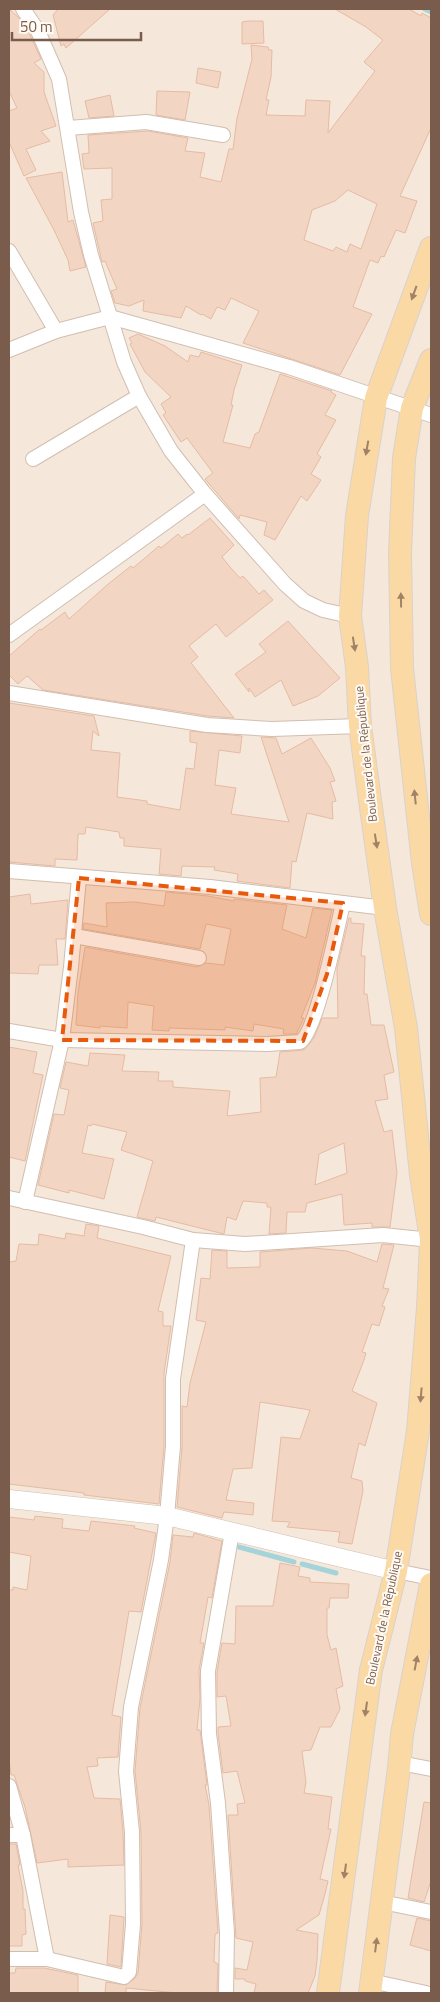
<svg xmlns="http://www.w3.org/2000/svg" width="440" height="2002" viewBox="0 0 440 2002" font-family="'Titillium Web',sans-serif">
<style>
.residential{fill:#f5e8da}
.lines{fill:none;stroke-linecap:round;stroke-linejoin:round}
.stream{stroke:#a5d3da;stroke-width:5}
.building{fill:#f3d5c3;stroke:#e6bba3;fill-rule:evenodd}
.minor-casing{stroke:#d1beb0;stroke-width:16}
.tertiary-casing{stroke:#d1beb0;stroke-width:19}
.primary-casing{stroke:#dad1cd;stroke-width:24}
.minor{stroke:#fff;stroke-width:14}
.tertiary{stroke:#fff;stroke-width:18}
.primary{stroke:#fbd9a5;stroke-width:22}
.oneway{fill:#a18267}
.marked{fill:#e8590c;fill-opacity:0.2;stroke:#e8590c;stroke-width:4;stroke-dasharray:10 6;stroke-linejoin:round}
.labels{text-anchor:middle;stroke-width:4;stroke-linejoin:round;paint-order:stroke}
.street-label{font-size:12px;fill:#7a5c4d;stroke:#fffaf3}
</style>
<rect width="100%" height="100%" fill="#fdf6ec"/>
<rect class="residential" x="9" y="9" width="422" height="1984"/>
<g class="lines">
<g class="stream">
<path d="M425,9L431,12"/>
<path d="M239,1547L294,1562"/>
<path d="M302,1564L336,1573"/>
</g>
</g>
<g class="building">
<path d="M9,9L18,17L30,35L41,59L34,63L44,72V92L56,126L41,131L50,141L26,149L36,170L24,176L9,142V111L17,108L9,91Z"/>
<path d="M58,9H110L66,48L64,44L61,46L53,15Z"/>
<path d="M335,9H409L421,16L422,13L431,18V128L400,196L417,201L405,233L396,230L384,257L381,256L378,263L370,260L353,307L372,314L340,375L243,343L259,311L231,298L225,310L217,307L211,319L202,314L201,315L186,306L181,318L143,311L144,300L129,306L115,303L111,291L117,289L105,261L102,262L93,223L103,221L101,200L112,199V168L84,169L82,154L89,153L88,135L148,131L188,138L185,151L205,153L200,177L221,182L229,149H233L237,118L252,59L251,45L268,47L269,50H272L271,77L266,100H269L266,115L305,116L306,100L330,101L328,133L375,71L364,62L383,40L366,27ZM348,190L377,204L361,249L350,244L347,252L336,247L333,251L304,240L312,210L335,201Z"/>
<path d="M248,21H263L264,43L242,44V22Z"/>
<path d="M198,68L221,72L218,88L196,83Z"/>
<path d="M157,91L190,92L185,120L156,115Z"/>
<path d="M110,95L114,116L89,118L85,101Z"/>
<path d="M62,172L68,222L73,220L86,267L70,271L68,260L54,230L26,178Z"/>
<path d="M138,334L165,346L188,362L190,355L199,357L201,352L242,365L234,390L231,405H233L223,442L250,448L255,434L259,432L280,374L332,391L331,392L336,395L325,415L336,420L317,454L321,457L311,474L321,480L307,501L301,496L275,540L264,535L267,522L240,515L239,519L205,479L213,473L187,438L181,442L163,415L166,413L161,404L171,397L145,372L130,344L132,343L129,338Z"/>
<path d="M210,518L234,545L222,557L230,567L240,578L243,576L259,594L264,590L273,600L226,637L216,624L189,646L198,657L191,663L234,718L208,716L43,690L27,676L18,684L9,675V656L40,629L41,630L65,612L69,619L107,585L131,566L133,568L159,546L161,548L178,534L182,538L187,534L188,535Z"/>
<path d="M288,621L340,678L318,696L293,706L281,680L255,697L249,688V692L235,674L266,652L259,644Z"/>
<path d="M9,703L94,716L99,736L93,731L91,750L120,753L117,797L147,801V804L180,810L186,768L194,769L197,743L190,742V731L242,736L240,753L219,750L215,785L236,788L231,814L289,822L261,737L276,738L282,754L311,738L330,768L335,781L330,782L336,801L332,802L333,819L307,813L296,862L292,861L290,888L237,881L238,874L214,870L215,867L182,866L181,876L159,874L161,849L124,846V838H120L119,832L86,827L85,834H78L77,860L55,859V866L9,862Z"/>
<path d="M166,892L208,896L234,901V899L287,905L282,929L306,938L313,908L332,910L315,983L301,1018H304L296,1034H283L284,1029L254,1024L253,1031L225,1027V1030L169,1028V1031L152,1030L154,1006L128,1002L127,1028L100,1026V1028L76,1025L78,993L85,947L197,967L206,963L224,965L231,929L206,924L200,949L83,929L84,923L107,927L106,903L135,902L164,906Z"/>
<path d="M30,894L31,904L68,900L65,939H56L58,965H39L38,974L9,973V897Z"/>
<path d="M349,918H351V923L364,924L361,956H365L364,994H367L371,1025H384L394,1072L384,1075L388,1099L375,1101L384,1132L392,1130L397,1173L390,1227H372V1223L344,1225L342,1194L307,1203L305,1212H287L286,1233L269,1234L271,1207H267V1203L243,1201L236,1220L227,1217L224,1234L156,1217L155,1221L137,1217L153,1161L121,1150L127,1132L92,1124L91,1126L88,1125L82,1153L114,1159L104,1199L69,1190V1193L38,1185L54,1114L64,1115L69,1090L60,1088L66,1062L88,1066L90,1053L125,1055L122,1071L159,1072L158,1081H173V1087L230,1091L227,1116L261,1112L260,1078L276,1077L280,1052L304,1050L314,1038L322,1018H338L337,968ZM344,1143L347,1173L315,1185L319,1154Z"/>
<path d="M9,1047L37,1052L33,1073L43,1075L25,1161L9,1157Z"/>
<path d="M86,1224L99,1226L97,1238L171,1256L158,1311L163,1312V1326H171L164,1373V1446L159,1504L84,1495V1493L9,1484V1262L16,1261L19,1244L38,1245L39,1234L65,1239L66,1233L84,1236Z"/>
<path d="M382,1244L394,1245L383,1288L389,1289L382,1306L385,1307L379,1326L372,1324L362,1352L366,1353L364,1360L352,1391L377,1403L365,1446L359,1443L351,1478L362,1481L363,1491L352,1544L338,1542L340,1532L287,1527L290,1522L272,1521L281,1437L300,1439L310,1410L260,1402L252,1468L233,1469L226,1500L254,1503L253,1515L224,1512L222,1518L177,1507L182,1447V1406L187,1407L190,1383L206,1322L196,1320L201,1278L210,1279L212,1250L227,1251V1268L260,1267V1252L312,1248L347,1251L377,1262Z"/>
<path d="M35,1516L63,1519L62,1528L89,1531L91,1521L135,1526L134,1528L156,1533L141,1612L129,1611L112,1715L121,1717L118,1757L97,1758L98,1766L87,1767L94,1798L120,1799L123,1832L124,1865L68,1867V1859L37,1863L25,1807L14,1775H11L9,1760V1590H13V1587L27,1590L31,1556L9,1552V1517L34,1520Z"/>
<path d="M194,1533L222,1541L212,1598L208,1597L200,1643H204L199,1670L200,1699L197,1730H200L207,1785H205L209,1805L218,1933L215,1934L214,1962L218,1964L217,1993H177L126,1988V1993H105L106,1982L126,1985L135,1978L138,1973L142,1924L141,1832L135,1771L140,1708L170,1562L173,1535L193,1537Z"/>
<path d="M280,1563L300,1567L298,1576L310,1578V1582L349,1584L348,1598H330L329,1608H327V1635L331,1650L336,1648L343,1686L336,1689L340,1709L331,1727H320L311,1750L302,1751L306,1782L304,1793L332,1797L328,1829H331L320,1879L328,1881L325,1894L319,1915L296,1930L318,1934L317,1961L315,1976L308,1993H254L256,1984L245,1981V1979H235V1968L247,1970L253,1942L236,1938L228,1815H238L237,1804L245,1803L237,1771L223,1773L218,1733V1727L231,1726L226,1696L217,1697V1672L222,1643L235,1644L236,1606H273Z"/>
<path d="M424,1802L431,1803V1881L424,1902L408,1898Z"/>
<path d="M9,1844H16L20,1865H18L23,1891V1909H25L26,1934L22,1935V1946H9Z"/>
<path d="M110,1915L124,1917L121,1967L107,1964Z"/>
<path d="M417,1918L431,1921V1951L410,1945Z"/>
<path d="M16,1968H44L78,1975V1993H9V1973H15Z"/>
</g>
<g class="lines">
<defs>
<g id="minor">
<path d="M23,9L38,31L59,79L81,212L91,255L124,362L139,396L171,451L205,494L285,584L304,601L323,610L350,616"/>
<path d="M68,128L146,122L223,135"/>
<path d="M9,251L56,331L110,317L289,367L431,415"/>
<path d="M9,350L56,331"/>
<path d="M33,459L139,396"/>
<path d="M9,635L205,494"/>
<path d="M9,693L207,725L272,729L360,726"/>
<path d="M9,871L210,887L385,908"/>
<path d="M74,936L199,958"/>
<path d="M9,1031L62,1040L267,1044L300,1042C316,1033 338,925 343,903"/>
<path d="M9,1198L143,1227L193,1240L245,1244L383,1235L431,1240"/>
<path d="M25,1202L62,1040L71,967L79,878"/>
<path d="M396,1571L431,1578"/>
<path d="M400,1763L431,1769"/>
<path d="M9,1786L23,1835L47,1959"/>
<path d="M9,1835H23"/>
<path d="M382,1902L431,1912"/>
<path d="M9,1959H47L124,1977L129,1972L133,1924L132,1832L126,1771L131,1707L161,1560L167,1516L173,1446V1379L193,1240"/>
<path d="M371,1981L426,1993"/>
<path d="M226,1993L227,1933L218,1803L209,1734L208,1671L232,1532"/>
</g>
<path id="tertiary" d="M9,1499L167,1516L396,1571"/>
<g id="primary">
<path d="M431,248L376,398L357,516L350,616L357,667L360,726L369,793L385,908L406,1028L421,1175L431,1239"/>
<path d="M431,360L412,408L404,458L400,553L402,668L423,863L431,914"/>
<path d="M328,1993L371,1670L396,1571L418,1431L428,1308L431,1241"/>
<path d="M370,1993L399,1768L402,1734L431,1584"/>
</g>
</defs>
<use href="#minor" class="minor-casing"/>
<use href="#tertiary" class="tertiary-casing"/>
<use href="#primary" class="primary-casing"/>
<use href="#minor" class="minor"/>
<use href="#tertiary" class="tertiary"/>
<use href="#primary" class="primary"/>
</g>
<defs><path id="oneway-solid" d="M-6-.8H1V-3.2L6.5 0L1 3.2V.8H-6Z" transform="scale(1.25)"/></defs>
<g class="oneway">
<use href="#oneway-solid" transform="translate(414 293) rotate(110)"/>
<use href="#oneway-solid" transform="translate(367 448) rotate(100)"/>
<use href="#oneway-solid" transform="translate(401 600) rotate(-91)"/>
<use href="#oneway-solid" transform="translate(354 644) rotate(81)"/>
<use href="#oneway-solid" transform="translate(415 797) rotate(-96)"/>
<use href="#oneway-solid" transform="translate(376 841) rotate(81)"/>
<use href="#oneway-solid" transform="translate(421 1395) rotate(95)"/>
<use href="#oneway-solid" transform="translate(416 1663) rotate(-79)"/>
<use href="#oneway-solid" transform="translate(366 1709) rotate(98)"/>
<use href="#oneway-solid" transform="translate(345 1871) rotate(98)"/>
<use href="#oneway-solid" transform="translate(376 1945) rotate(-83)"/>
</g>
<path class="marked" d="M79,878L343,903L327,974L303,1041L62,1040Z"/>
<g class="labels">
<g class="street-label">
<text transform="translate(366 754) rotate(-96)" y="4">Boulevard de la République</text>
<text transform="translate(384 1618) rotate(-78)" y="4">Boulevard de la République</text>
</g>
</g>
<rect width="440" height="2002" fill="none" stroke="#7a5c4d" stroke-width="20"/>
<path d="M12 32v8h129v-8" fill="none" stroke="#7a5c4d" stroke-width="2.5"/>
<text x="20" y="32" font-size="15" fill="#7a5c4d" stroke="#fffaf3" stroke-width="4" paint-order="stroke">50 m</text>
</svg>
